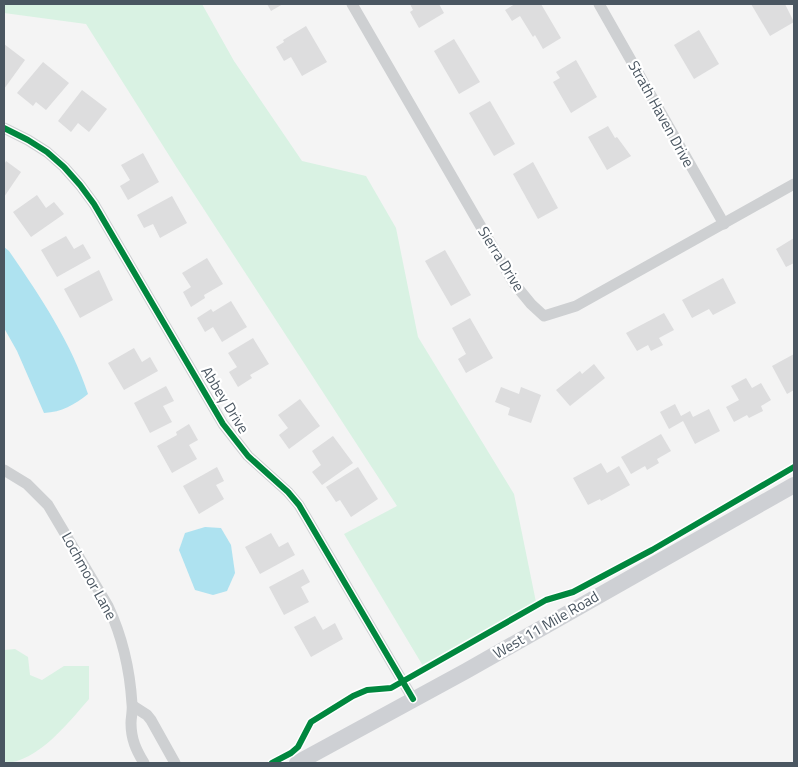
<svg xmlns="http://www.w3.org/2000/svg" width="798" height="767" viewBox="0 0 798 767" font-family="'Titillium Web',sans-serif">
<style>
.green{fill:#d9f2e3}
.water{fill:#aee2f0}
.building{fill:#ddddde}
.lines{fill:none;stroke-linecap:round;stroke-linejoin:round}
.street{stroke:#ced0d2;stroke-width:11}
.secondary{stroke:#ced0d4;stroke-width:16}
.cycleway-casing{stroke:#fff;stroke-width:9}
.cycleway{stroke:#00873e;stroke-width:6}
.labels{text-anchor:middle;stroke-width:4.5;stroke-linejoin:round;paint-order:stroke}
.street-label{font-size:15px;fill:#4a5661;stroke:#fff}
</style>
<rect width="100%" height="100%" fill="#f4f4f4"/>
<g class="green">
<path d="M4,4H202L234,61L302,161L366,176L396,228L418,337L514,494L537,607L477,640L426,671L344,534L397,506L177,168L86,24L4,13Z"/>
<path d="M15,649L28,657L30,675L42,680L64,666H89V699C69,722 37,763 4,763V650Z"/>
</g>
<g class="water">
<path d="M4,247L9,251C40,296 71,342 88,394C74,405 62,412 44,413L17,351L4,328Z"/>
<path d="M205,527L221,528L231,545L235,573L227,591L213,595L195,590L179,550L185,533Z"/>
</g>
<g class="building">
<path d="M267,4H283L271,11Z"/>
<path d="M410,4H439L444,13L419,28L410,12L413,10Z"/>
<path d="M515,4H541L561,38L543,49L535,35L533,37L520,16L512,21L505,10Z"/>
<path d="M751,4H785L794,22L770,36Z"/>
<path d="M306,26L327,62L302,76L291,57L284,61L276,47L284,42L283,40Z"/>
<path d="M699,30L719,64L694,79L674,45Z"/>
<path d="M454,39L480,82L459,94L434,51Z"/>
<path d="M4,44L25,60L4,89Z"/>
<path d="M576,60L597,97L571,113L553,82L560,78L556,72Z"/>
<path d="M43,62L69,83L46,110L36,102L33,106L17,93Z"/>
<path d="M82,90L107,109L89,132L78,123L71,132L58,121Z"/>
<path d="M490,101L515,144L494,156L469,113Z"/>
<path d="M608,126L615,138L617,137L631,156L607,170L588,137Z"/>
<path d="M143,153L159,182L128,200L120,186L130,180L121,165Z"/>
<path d="M6,161L21,172L4,197V165Z"/>
<path d="M533,162L558,208L538,219L513,174Z"/>
<path d="M37,195L46,208L54,202L64,214L31,237L13,212Z"/>
<path d="M172,196L187,223L160,238L153,224L144,228L137,215Z"/>
<path d="M66,236L74,249L83,244L91,258L57,277L41,250Z"/>
<path d="M794,238V263L786,267L776,249Z"/>
<path d="M445,250L471,295L451,306L425,261Z"/>
<path d="M207,258L223,284L204,295L205,298L191,307L183,292L191,287L182,273Z"/>
<path d="M99,270L113,300L80,318L64,289Z"/>
<path d="M723,278L736,303L713,315L709,309L692,318L682,300Z"/>
<path d="M231,301L247,327L222,342L213,327L205,332L197,318L211,309L213,312Z"/>
<path d="M664,313L674,330L659,338L663,345L651,351L648,345L637,351L626,333Z"/>
<path d="M470,318L493,358L466,373L458,359L466,354L452,328Z"/>
<path d="M253,338L269,364L250,375L252,378L238,387L229,372L237,367L228,353Z"/>
<path d="M134,348L142,362L150,357L158,371L124,390L108,363Z"/>
<path d="M794,354V390L787,394L772,366Z"/>
<path d="M594,364L605,378L570,406L556,390L580,371L582,374Z"/>
<path d="M746,378L752,388L761,383L771,400L761,406L763,411L749,418L747,415L734,422L726,407L739,400L731,386Z"/>
<path d="M166,386L174,401L163,406L172,422L150,433L134,403Z"/>
<path d="M501,387L519,394L521,387L541,395L531,423L508,415L510,408L495,402Z"/>
<path d="M300,399L320,426L289,449L279,435L288,428L278,415Z"/>
<path d="M675,404L681,416L690,411L693,417L709,409L720,431L695,444L683,421L669,429L660,412Z"/>
<path d="M189,424L198,440L189,445L197,459L172,473L157,446L177,435L176,432Z"/>
<path d="M661,434L671,451L657,459L659,463L647,470L645,466L631,474L621,457Z"/>
<path d="M333,436L353,463L322,485L312,472L321,465L312,451Z"/>
<path d="M601,463L607,473L619,466L630,485L601,501L600,499L588,505L573,478Z"/>
<path d="M217,467L224,481L216,485L224,499L199,514L183,486Z"/>
<path d="M358,467L378,499L351,517L340,500L336,502L326,487Z"/>
<path d="M271,533L279,547L288,542L295,555L260,574L245,547Z"/>
<path d="M303,569L310,582L301,587L309,602L284,615L269,587Z"/>
<path d="M315,616L323,630L335,623L343,639L311,657L294,627Z"/>
</g>
<g class="lines">
<g class="street">
<path d="M352,4L513,282L531,304L544,316L576,306L794,184"/>
<path d="M599,4L724,224"/>
<path d="M4,128L28,140L47,152L64,167L80,185L94,204L223,424L248,456L288,492L299,505L413,699"/>
<path d="M4,470L27,484L48,505L108,606C122,636 130,671 132,704C133,710 131,717 131,723C131,739 136,750 144,763"/>
<path d="M133,706L147,715L151,720L175,763"/>
</g>
<path class="secondary" d="M297,763L466,671L794,485"/>
<defs>
<g id="cycleway">
<path d="M4,128L28,140L47,152L64,167L80,185L94,204L223,424L248,456L288,492L299,505L413,699"/>
<path d="M272,763L291,753L298,747L311,722L353,696L367,690L391,688L546,600L573,592L652,550L794,467"/>
</g>
</defs>
<use href="#cycleway" class="cycleway-casing"/>
<use href="#cycleway" class="cycleway"/>
</g>
<g class="labels">
<g class="street-label">
<text transform="translate(661 114) rotate(61)" y="5">Strath Haven Drive</text>
<text transform="translate(501 259) rotate(58)" y="5">Sierra Drive</text>
<text transform="translate(225 400) rotate(58)" y="5">Abbey Drive</text>
<text transform="translate(89 576) rotate(61)" y="5">Lochmoor Lane</text>
<text transform="translate(546 625) rotate(-30)" y="5">West 11 Mile Road</text>
</g>
</g>
<rect width="798" height="767" fill="none" stroke="#4a5661" stroke-width="10"/>
</svg>
